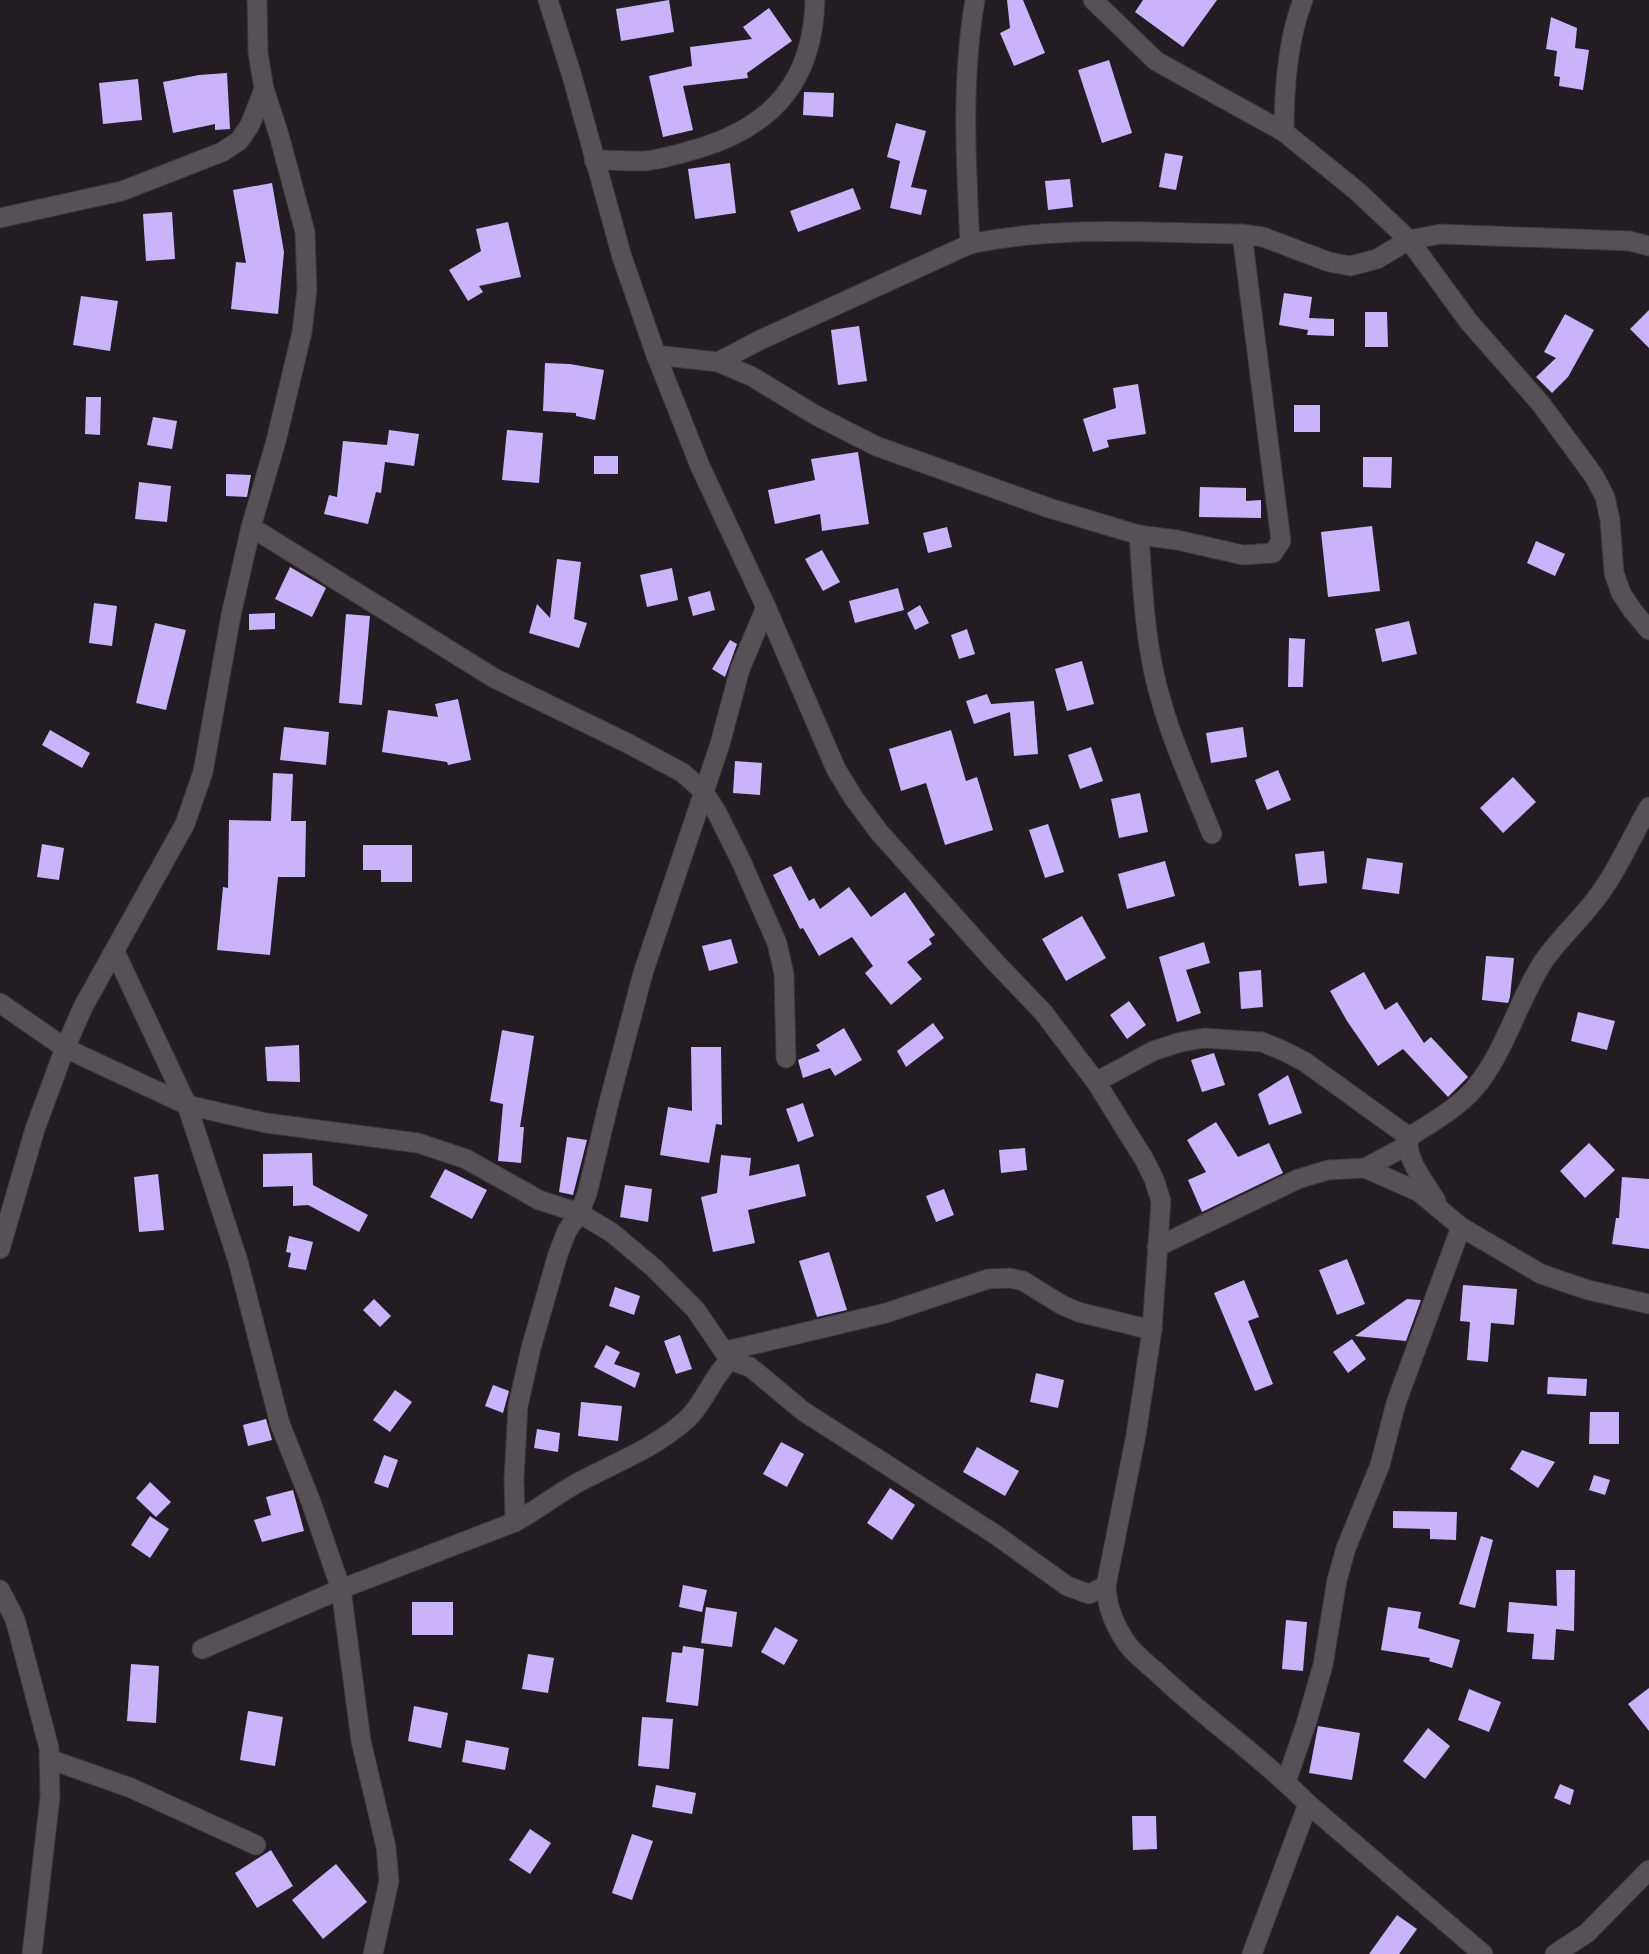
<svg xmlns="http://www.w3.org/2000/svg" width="1649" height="1954" viewBox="0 0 1649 1954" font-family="'Space Grotesk',sans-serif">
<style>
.building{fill:#c9b4fb}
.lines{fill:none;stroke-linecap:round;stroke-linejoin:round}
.minor-casing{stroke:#3b393c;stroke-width:21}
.tertiary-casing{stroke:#3b393c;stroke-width:21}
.minor{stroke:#555156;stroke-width:19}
.tertiary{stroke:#555156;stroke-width:19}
</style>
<rect width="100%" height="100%" fill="#211d22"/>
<g class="building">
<path d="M669,0L674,32L621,41L616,9Z"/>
<path d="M1007,0H1023L1045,53L1014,66L1000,33L1010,28Z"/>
<path d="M1143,0H1217L1183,47L1135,12Z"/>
<path d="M769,8L792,41L747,73L748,78L683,86L693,130L663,137L649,76L692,66L690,47L752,39L743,27Z"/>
<path d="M1551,17L1577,28L1575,48L1589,50L1583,90L1559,86L1560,77L1554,76L1557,51L1546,49Z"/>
<path d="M1109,60L1132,133L1102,143L1078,70Z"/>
<path d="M227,73L230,129L215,130V124L173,133L163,82L199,75Z"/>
<path d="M138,79L142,120L103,124L99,83Z"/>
<path d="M804,92L834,93L833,117L803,115Z"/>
<path d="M896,123L926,131L911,187L927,190L921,215L890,208L900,161L887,157Z"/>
<path d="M1165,153L1183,156L1176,190L1159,187Z"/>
<path d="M730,163L736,213L695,219L688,169Z"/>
<path d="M1070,179L1073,207L1048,210L1045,181Z"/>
<path d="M272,183L284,252L278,314L231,309L236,262L246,263L233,190Z"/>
<path d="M853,188L861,209L798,232L790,211Z"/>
<path d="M172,212L175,259L146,261L143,214Z"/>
<path d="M508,222L521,277L479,286L483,292L468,301L449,270L481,251L476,229Z"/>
<path d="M1284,293L1312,297L1309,318L1334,319V336L1307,335L1308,330L1279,325Z"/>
<path d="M81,296L118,301L110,351L73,345Z"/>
<path d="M1649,310V348L1630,329Z"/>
<path d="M1365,312H1387L1388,347H1365Z"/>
<path d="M1565,314L1594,330L1568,377L1552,393L1536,377L1556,358L1544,352Z"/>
<path d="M859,326L867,381L838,385L831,330Z"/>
<path d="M545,363L570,364L604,370L595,420L576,416V413L543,411Z"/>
<path d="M1138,384L1146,434L1107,440L1109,447L1093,452L1083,419L1116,408L1113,388Z"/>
<path d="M86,397H101L100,435L85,434Z"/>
<rect x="1294" y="405" width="26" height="27"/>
<path d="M153,417L177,421L172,449L147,445Z"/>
<path d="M389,430L419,434L414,466L385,462L381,493L376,492L368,524L324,514L329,495L337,497L343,441L387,445Z"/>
<path d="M507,430L543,433L539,483L502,480Z"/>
<path d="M858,452L869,524L822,531L820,514L775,524L768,490L815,480L811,459Z"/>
<rect x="594" y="456" width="24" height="18"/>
<path d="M1363,457H1392L1391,488L1363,487Z"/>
<path d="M226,474L251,475L247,497L226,496Z"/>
<path d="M139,482L171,486L167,522L135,519Z"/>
<path d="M1200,487L1246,488V501L1261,500V518L1199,517Z"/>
<path d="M1372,526L1380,591L1328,597L1321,532Z"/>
<path d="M947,527L952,547L928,553L923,533Z"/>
<path d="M1536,541L1565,554L1555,576L1527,563Z"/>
<path d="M822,550L840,582L823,591L805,559Z"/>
<path d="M557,559L581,562L574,619L587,623L579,648L529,633L537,604L550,618Z"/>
<path d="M290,567L326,588L312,617L275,599Z"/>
<path d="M672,568L678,600L647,607L640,575Z"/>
<path d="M898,588L904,610L855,623L849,601Z"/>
<path d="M710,591L715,610L693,616L688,597Z"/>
<path d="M94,603L117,606L112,646L89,643Z"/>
<path d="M920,605L929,623L915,630L907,613Z"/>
<path d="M275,613V629L249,630V614Z"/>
<path d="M346,614L370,616L362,705L339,703Z"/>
<path d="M1409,621L1417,654L1382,662L1375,629Z"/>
<path d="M155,623L186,630L166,710L136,703Z"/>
<path d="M967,629L975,654L959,659L951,635Z"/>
<path d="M1289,638L1305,639L1303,687H1288Z"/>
<path d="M730,640L737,644L725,677L712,669Z"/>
<path d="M1082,661L1094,704L1067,711L1055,669Z"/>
<path d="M987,694L991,704L1034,701L1038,754L1014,756L1010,712L974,724L966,701Z"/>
<path d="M458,699L471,760L448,765L447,762L382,752L388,710L438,717L435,704Z"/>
<path d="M284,727L329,732L326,765L280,760Z"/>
<path d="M1243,727L1247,757L1211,763L1206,733Z"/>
<path d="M50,730L90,753L82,768L42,745Z"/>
<path d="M951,730L966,781L977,777L993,830L945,845L926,783L901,791L889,749Z"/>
<path d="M1091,747L1103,781L1080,789L1068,755Z"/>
<path d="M735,761L762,763L760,795L733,793Z"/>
<path d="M1278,770L1291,800L1267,810L1255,780Z"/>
<path d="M273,773L293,774L291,821H306L305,877H278L270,955L217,950L223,887L228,888L229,820L271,821Z"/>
<path d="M1513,777L1536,802L1503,833L1480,808Z"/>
<path d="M1140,793L1148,832L1119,838L1111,799Z"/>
<path d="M1048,824L1064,872L1045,878L1029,830Z"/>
<path d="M42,844L64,848L59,880L37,877Z"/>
<path d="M363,845H412V882H381V870H363Z"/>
<path d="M1324,851L1327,883L1299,886L1295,854Z"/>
<path d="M1367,858L1403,863L1399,894L1362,889Z"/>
<path d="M1165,861L1175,896L1127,909L1118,874Z"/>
<path d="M791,866L809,901L814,898L820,909L849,887L871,917L905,892L935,935L929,939L932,944L907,962L922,979L891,1005L865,973L873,966L852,937L819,956L803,928L800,929L773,875Z"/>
<path d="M1082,916L1106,958L1066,981L1042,939Z"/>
<path d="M731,939L738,963L709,971L702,946Z"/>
<path d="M1204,942L1210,963L1186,970L1201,1013L1177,1022L1159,957Z"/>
<path d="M1486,956L1514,958L1510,997L1508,1003L1482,1000Z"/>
<path d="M1261,970L1263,1007L1241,1009L1239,972Z"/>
<path d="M1364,972L1385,1010L1397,1002L1424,1043L1431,1037L1468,1077L1448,1097L1403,1049L1378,1066L1347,1021L1330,991Z"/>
<path d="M1129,1001L1146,1025L1127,1039L1110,1015Z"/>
<path d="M1578,1012L1615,1021L1607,1050L1571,1041Z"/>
<path d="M933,1023L944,1038L906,1067L897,1051Z"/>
<path d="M844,1028L862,1060L835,1076L830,1068L803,1078L798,1060L820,1051L816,1045Z"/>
<path d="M502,1030L534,1036L520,1127H524L521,1163L498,1161L503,1104L490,1101Z"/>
<path d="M299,1045L300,1082L267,1081L265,1047Z"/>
<path d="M691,1047H721L722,1125L716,1124L709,1163L660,1155L668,1107L692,1111Z"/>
<path d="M1214,1053L1225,1085L1202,1092L1191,1060Z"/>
<path d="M1288,1075L1302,1113L1269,1125L1258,1094Z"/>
<path d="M803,1103L814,1136L798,1142L786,1109Z"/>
<path d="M1216,1122L1238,1157L1269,1143L1283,1173L1202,1212L1188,1180L1206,1172L1187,1140Z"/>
<path d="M567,1137L587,1140L573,1195L559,1192Z"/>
<path d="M1589,1143L1615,1170L1585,1198L1560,1171Z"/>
<path d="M1025,1148L1027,1170L1001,1173L999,1150Z"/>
<path d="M312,1153L313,1185L368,1215L359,1232L308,1205L293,1206V1186L263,1187V1154Z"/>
<path d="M721,1155L751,1158L749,1176L799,1164L806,1196L748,1210L755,1243L713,1252L701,1197L717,1193Z"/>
<path d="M445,1169L487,1190L472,1219L430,1197Z"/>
<path d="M158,1174L164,1230L139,1232L134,1177Z"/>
<path d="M1622,1177L1649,1179V1249L1612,1244L1616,1218H1619Z"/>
<path d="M625,1185L652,1189L648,1222L620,1217Z"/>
<path d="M944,1189L954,1215L936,1222L926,1196Z"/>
<path d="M289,1236L313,1242L306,1270L288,1267L291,1253L286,1252Z"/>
<path d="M829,1252L847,1310L817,1317L799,1261Z"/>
<path d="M1347,1259L1365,1304L1337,1315L1319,1270Z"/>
<path d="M1244,1280L1259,1317L1248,1321L1273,1384L1255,1391L1214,1293Z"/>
<path d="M1463,1285L1517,1289L1514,1325L1491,1323L1488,1362L1467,1360L1470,1322L1460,1321Z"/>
<path d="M615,1287L640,1296L634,1315L609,1306Z"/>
<path d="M374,1299L391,1316L380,1327L363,1310Z"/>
<path d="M1407,1299L1421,1300L1406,1341L1355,1336Z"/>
<path d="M680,1335L692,1369L676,1374L664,1341Z"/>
<path d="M1352,1339L1366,1359L1348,1373L1333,1352Z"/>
<path d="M606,1345L620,1352L614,1364L640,1373L635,1388L594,1367Z"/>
<path d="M1036,1373L1064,1380L1058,1408L1030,1402Z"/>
<path d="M1548,1377L1587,1379L1586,1396L1547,1394Z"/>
<path d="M493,1385L509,1391L503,1413L485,1406Z"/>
<path d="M395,1390L412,1402L390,1432L373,1420Z"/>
<path d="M581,1402L622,1406L618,1441L578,1436Z"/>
<path d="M1590,1412H1619V1444H1589Z"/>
<path d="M266,1419L272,1440L248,1446L243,1425Z"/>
<path d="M537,1429L560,1433L558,1452L534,1448Z"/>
<path d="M781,1442L804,1454L787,1487L763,1474Z"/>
<path d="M977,1447L1019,1471L1005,1496L963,1472Z"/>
<path d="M1522,1450L1555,1462L1538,1488L1510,1469Z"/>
<path d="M384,1455L398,1460L388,1488L374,1483Z"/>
<path d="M1594,1475L1610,1480L1605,1495L1589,1490Z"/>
<path d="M150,1482L171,1502L156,1517L136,1498Z"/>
<path d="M890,1488L915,1505L892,1540L867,1523Z"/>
<path d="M293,1490L304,1531L262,1542L254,1520L271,1515L266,1497Z"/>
<path d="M1393,1511L1457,1512L1456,1540L1430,1539V1529L1393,1528Z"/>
<path d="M150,1516L169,1529L150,1558L131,1545Z"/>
<path d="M1481,1536L1493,1540L1475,1608L1459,1604Z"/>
<path d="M1556,1570H1575L1574,1631L1556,1629L1554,1660L1532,1659L1534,1634L1507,1632L1509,1602L1557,1606Z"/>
<path d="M683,1585L707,1590L702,1612L679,1607Z"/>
<rect x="412" y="1602" width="41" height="33"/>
<path d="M706,1607L737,1612L732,1647L701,1643Z"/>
<path d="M1388,1607L1421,1612L1418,1628L1460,1640L1452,1668L1429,1661L1430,1658L1381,1650Z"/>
<path d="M1286,1620L1307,1622L1303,1671L1282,1669Z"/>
<path d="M775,1627L798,1640L784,1665L761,1652Z"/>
<path d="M683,1646L704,1649L698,1706L666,1702L672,1652L682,1653Z"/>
<path d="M528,1654L554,1658L548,1693L522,1689Z"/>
<path d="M131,1664L159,1666L156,1723L127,1721Z"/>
<path d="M1649,1688V1731L1628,1704Z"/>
<path d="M1469,1689L1501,1702L1489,1732L1458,1720Z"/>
<path d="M414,1706L448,1713L441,1748L408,1741Z"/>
<path d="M248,1711L283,1717L275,1766L240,1760Z"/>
<path d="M642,1717L673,1719L669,1769L638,1766Z"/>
<path d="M1318,1726L1360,1733L1352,1780L1309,1773Z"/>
<path d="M1428,1728L1450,1746L1425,1779L1403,1761Z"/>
<path d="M466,1740L509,1748L505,1770L462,1762Z"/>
<path d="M1560,1784L1574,1790L1570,1805L1554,1798Z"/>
<path d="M656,1785L696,1793L692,1814L652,1807Z"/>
<path d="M1132,1816H1156L1157,1849L1133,1850Z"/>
<path d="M530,1829L551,1843L530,1874L509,1860Z"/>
<path d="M632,1834L653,1841L632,1900L612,1893Z"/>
<path d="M271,1850L293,1886L257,1908L235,1873Z"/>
<path d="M336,1864L367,1902L323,1939L292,1900Z"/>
<path d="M1397,1915L1417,1929L1399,1954H1369Z"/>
</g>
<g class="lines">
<defs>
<g id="minor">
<path d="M1093,0L1156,61L1284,132L1357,191L1409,240L1469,322L1541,404L1594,476L1605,497L1610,520L1614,573L1621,593L1633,611L1649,630"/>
<path d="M1284,132C1284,89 1287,41 1303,0"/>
<path d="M594,160C610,160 626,161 642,161C662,160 681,153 700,148C774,125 813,80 815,0"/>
<path d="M0,218L122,191L222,152L239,141L250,125L264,89L258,53L257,0"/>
<path d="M970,244C966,163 961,80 975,0"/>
<path d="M656,355L718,362L751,376L817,416L876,446L1049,508L1139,535L1177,540L1243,555L1273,553L1281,541L1242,234"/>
<path d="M718,362L760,340L970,244C1059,225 1151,233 1242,234L1263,237L1329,262L1350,266L1377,259L1409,240L1441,234L1630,241L1649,246"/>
<path d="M251,527L494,678L629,744L683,773L703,791L716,811L741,861L777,943L784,974L786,1058"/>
<path d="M1139,535C1142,574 1143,613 1150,652C1160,716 1188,775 1212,834"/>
<path d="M115,952L187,1105L238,1261L280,1424L311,1502L341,1589L361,1741L386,1847L389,1881L373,1954"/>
<path d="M0,1003L65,1048L187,1105L266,1123L418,1143L466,1159L539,1200L579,1213L611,1232L654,1268L695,1309L730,1360L750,1367L803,1411L996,1535L1067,1586L1089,1594L1106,1586"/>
<path d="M1096,1082L1153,1051L1181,1042L1204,1038L1262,1042L1284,1051L1305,1062L1409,1137"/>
<path d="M1365,1168L1406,1146"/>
<path d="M1436,1201C1425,1182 1404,1158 1409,1137C1431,1123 1456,1109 1474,1089C1505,1053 1517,1002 1543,962C1558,940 1579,921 1595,900C1617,872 1631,838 1649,807"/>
<path d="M1157,1247L1298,1179L1328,1170L1365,1168L1419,1192L1461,1227L1541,1274L1588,1290L1649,1304"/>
<path d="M0,1249L35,1129L65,1048L83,1007L185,824L203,772L231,615L251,527L276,441L302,332L307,290L305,232L279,135L264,89"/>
<path d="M726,1351L886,1313L988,1279L1010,1278L1023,1281L1062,1305L1078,1312L1152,1330"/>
<path d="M515,1522L514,1479L518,1406L531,1348L558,1254L567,1231L579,1213L587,1194L609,1102L643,973L720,744L740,669L766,607"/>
<path d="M0,1590L15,1619L49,1748L50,1797L32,1954"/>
<path d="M202,1649L341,1589L515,1522C537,1510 557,1494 579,1482C615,1463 655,1448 686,1420C704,1404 712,1377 730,1360"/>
<path d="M49,1759L131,1788L256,1845"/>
<path d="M1286,1782L1306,1724L1323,1665L1337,1580L1346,1548L1380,1465L1396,1403L1461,1227"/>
<path d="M1252,1954L1308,1804"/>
<path d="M1555,1954L1587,1933L1649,1870"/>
</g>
<path id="tertiary" d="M548,0L572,76L622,257L656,355L700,466L766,607L836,769L853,797L879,832L995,962L1043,1012L1096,1082L1144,1159L1154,1179L1161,1201L1152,1330L1136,1435L1106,1586C1107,1608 1115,1627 1128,1645C1137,1657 1152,1667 1163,1678C1210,1722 1263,1758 1308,1804L1483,1954"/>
</defs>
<use href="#minor" class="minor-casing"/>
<use href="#tertiary" class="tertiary-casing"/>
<use href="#minor" class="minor"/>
<use href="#tertiary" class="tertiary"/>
</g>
</svg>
